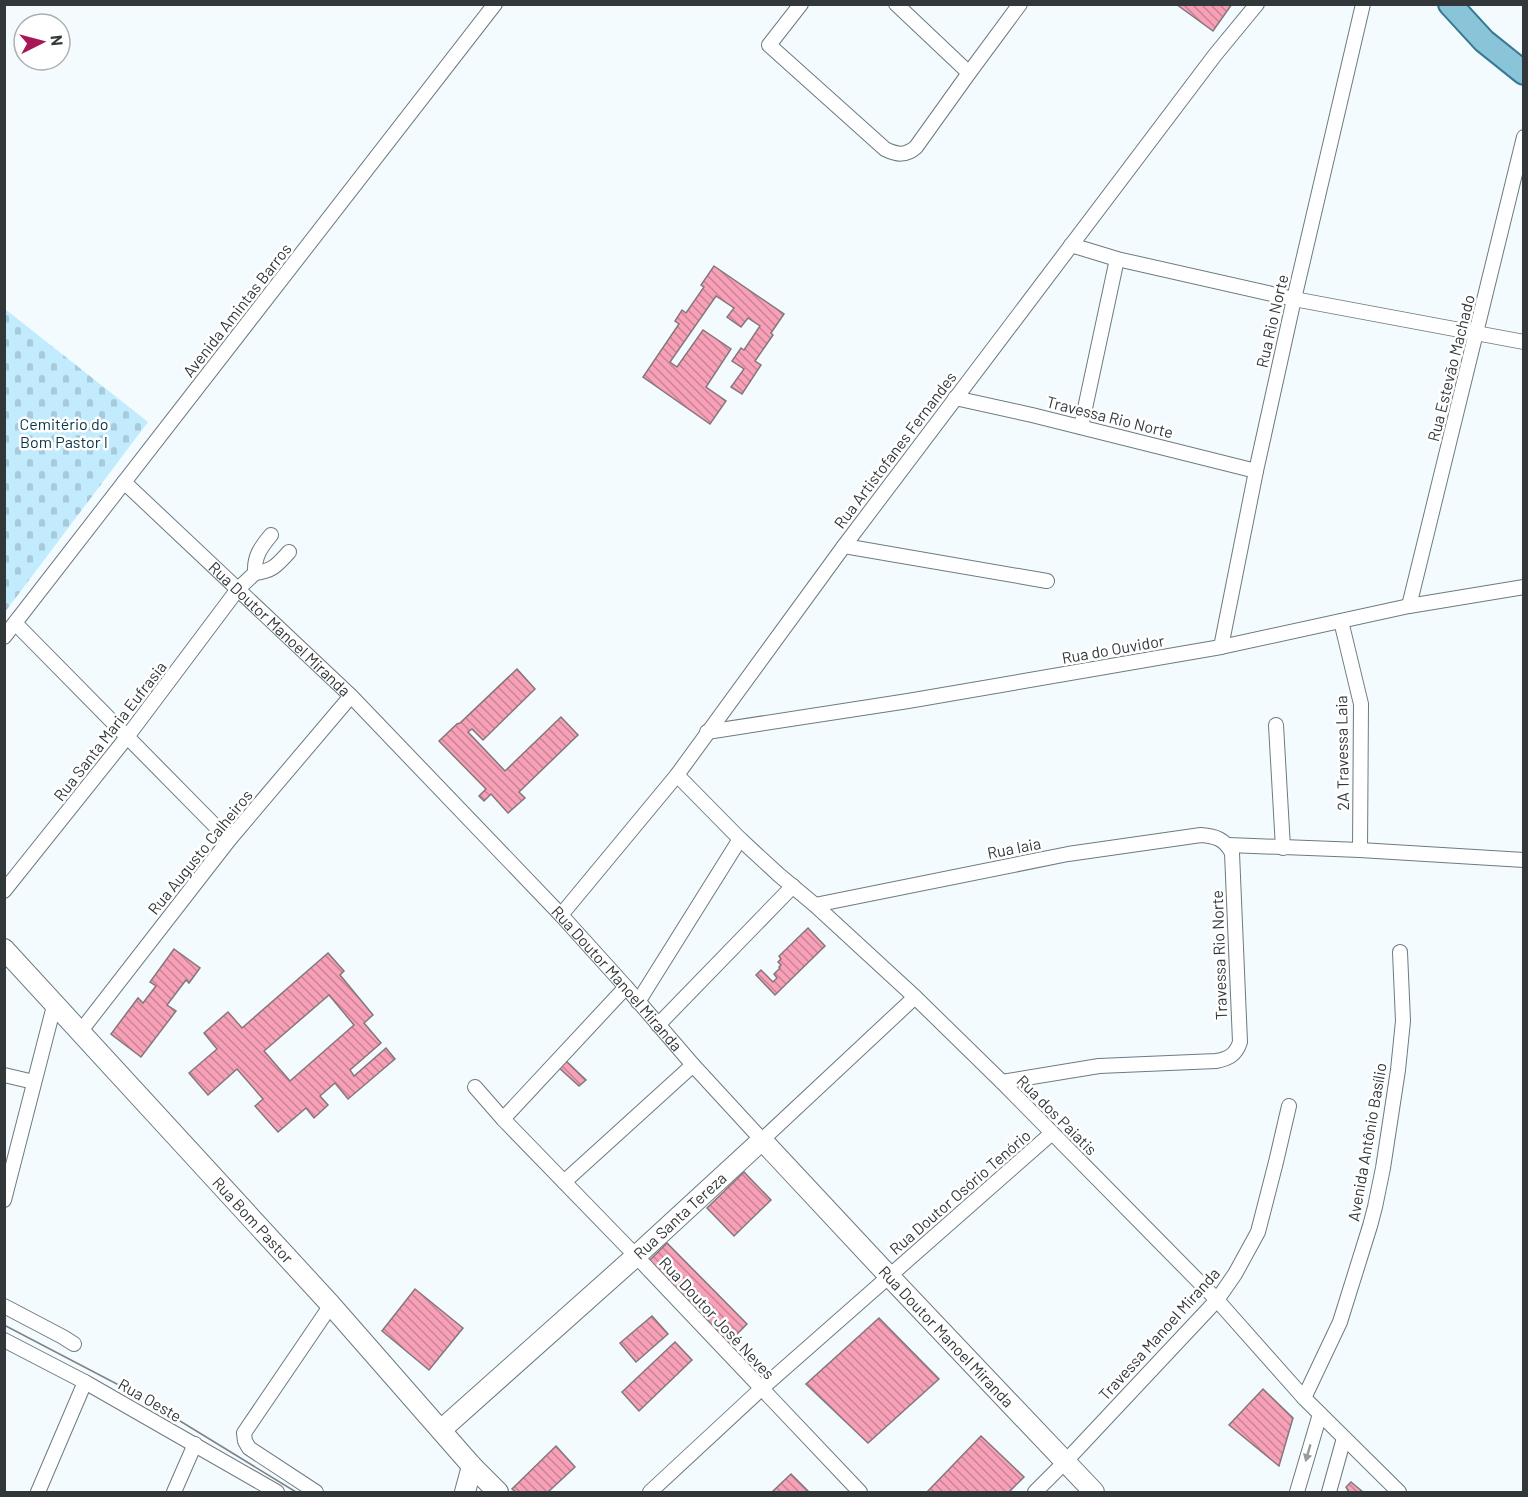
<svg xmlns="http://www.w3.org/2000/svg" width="1528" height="1497" viewBox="0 0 1528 1497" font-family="Barlow,sans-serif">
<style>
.cemetery{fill:url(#cemetery-stones)}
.building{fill:url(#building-back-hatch);stroke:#84777a;stroke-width:1.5;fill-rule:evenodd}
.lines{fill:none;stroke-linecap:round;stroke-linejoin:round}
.street-casing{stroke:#6e7a80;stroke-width:16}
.secondary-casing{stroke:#6e7a80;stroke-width:22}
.primary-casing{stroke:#377991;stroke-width:26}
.street{stroke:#fff;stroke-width:14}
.secondary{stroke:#fff;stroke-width:20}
.primary{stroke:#89c4d9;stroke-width:22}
.tram{stroke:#7d8386;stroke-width:1.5}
.oneway{fill:#989b9c}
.labels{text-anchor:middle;stroke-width:5;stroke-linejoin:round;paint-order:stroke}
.street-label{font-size:16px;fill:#323739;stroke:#fff}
.park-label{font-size:16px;fill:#073646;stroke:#fff}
</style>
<defs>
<pattern id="cemetery-stones" width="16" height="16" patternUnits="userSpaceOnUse" patternTransform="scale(1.5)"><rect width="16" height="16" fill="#c2ecfe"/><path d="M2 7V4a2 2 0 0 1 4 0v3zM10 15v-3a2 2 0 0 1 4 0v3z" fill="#a7cbda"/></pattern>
<pattern id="building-back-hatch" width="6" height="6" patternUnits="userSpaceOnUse" patternTransform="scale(1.5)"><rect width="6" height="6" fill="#f7a0b7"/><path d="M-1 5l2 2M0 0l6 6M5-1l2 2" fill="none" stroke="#c98396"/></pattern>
</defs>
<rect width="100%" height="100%" fill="#f3fbff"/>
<path class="cemetery" d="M5,309L148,422L5,612H4Z"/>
<g class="building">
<path d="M1176,4H1232L1213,31Z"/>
<path d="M714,266L784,314L771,333L773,335L755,361L761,365L742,394L731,387L744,369L732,361L741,348L744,350L760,326L748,318L741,327L727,317L734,308L716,296L670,362L677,367L703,330L731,349L706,387L726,401L710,424L643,377L679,324L675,321L682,310L686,313L704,287L701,285Z"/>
<path d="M517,669L535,689L483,740L472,729L468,732L505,771L561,717L578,735L519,792L525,798L508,813L491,794L484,801L479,796L486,789L439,741L457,724L460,723Z"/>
<path d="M808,928L825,946L775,995L756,975L761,970L773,982L777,978L774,974L780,968L779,967L781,965L778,962L781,959L779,956Z"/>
<path d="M174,949L200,968L189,983L186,980L167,1005L176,1011L141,1057L111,1034L138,998L143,1003L156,986L150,982Z"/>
<path d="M328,953L344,971L340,975L373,1015L364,1023L381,1043L350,1070L354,1076L386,1048L395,1059L348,1099L335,1083L320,1096L328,1105L314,1118L306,1108L278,1132L255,1106L263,1099L237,1069L208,1095L189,1073L217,1049L204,1033L228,1012L242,1028ZM329,995L354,1025L290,1081L264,1051Z"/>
<path d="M564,1059L586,1080L579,1086L557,1066Z"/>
<path d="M744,1172L771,1200L734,1236L707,1208Z"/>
<path d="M667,1243L747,1324L728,1343L648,1262Z"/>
<path d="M415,1289L463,1328L429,1370L382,1331Z"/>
<path d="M652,1316L668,1334L636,1362L620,1343Z"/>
<path d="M879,1318L939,1379L868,1443L806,1384Z"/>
<path d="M675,1342L692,1360L639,1411L622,1392Z"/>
<path d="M1263,1389L1293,1418L1279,1466L1229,1425Z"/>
<path d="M981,1436L1024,1477L1009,1492H927Z"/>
<path d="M556,1446L575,1467L548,1492H516L512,1489Z"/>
<path d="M791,1474L809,1492H772Z"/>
<path d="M1351,1482L1363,1492H1348H1349L1346,1487Z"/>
</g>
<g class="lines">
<defs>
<g id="street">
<path d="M801,4L769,45L885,149C897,155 906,156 916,147L969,73L1020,4"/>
<path d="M896,4L969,73"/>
<path d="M1071,245L1117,259L1294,299L1524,342"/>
<path d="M955,398L1032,415L1256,471"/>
<path d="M1081,427L1117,259"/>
<path id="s1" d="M124,482L351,696L561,915L626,987L693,1065L762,1140L915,997"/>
<path d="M844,546L1047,581"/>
<path d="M255,573C273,571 277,565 289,552"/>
<path d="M1409,606L1524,137"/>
<path d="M1341,621L1361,704L1360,850"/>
<path d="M15,623L229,840"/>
<path d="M4,637L495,4"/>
<path d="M1221,647L1256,471L1294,299L1363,4"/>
<path d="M1276,725L1283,848"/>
<path d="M707,732L908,701L1221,647L1409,606L1524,587"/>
<path d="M677,775L740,839L779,875L815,905L915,997L1002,1082L1217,1300L1304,1398L1399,1492"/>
<path d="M1228,845L1360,850L1524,860"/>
<path d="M4,891L127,737L238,589L255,573C254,556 261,547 271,535"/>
<path d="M815,905L1068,854L1201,835C1215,836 1225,839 1232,853L1240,1042C1236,1055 1228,1059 1216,1061L1099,1066L1002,1082"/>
<path d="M561,915L677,775L844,546L1215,55L1257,4"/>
<path d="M638,1002L740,839"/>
<path d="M658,1025L793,886"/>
<path d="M80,1032L229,840L351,696"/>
<path d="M4,1075L34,1082"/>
<path d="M475,1087L503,1119L636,1256L860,1492"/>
<path d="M503,1119L626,987"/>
<path d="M564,1182L693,1065"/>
<path d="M4,1200L55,1002"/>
<path d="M4,1306L63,1337L74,1344"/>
<path d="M4,1340L85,1382L277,1492"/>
<path d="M1304,1398L1340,1322L1370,1226L1375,1207L1383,1168L1398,1070L1403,1021L1400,952"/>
<path d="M38,1492L85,1382"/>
<path d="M174,1492L195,1444"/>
<path d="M316,1492L249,1448L245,1441L244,1433L331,1305"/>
<path d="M650,1492L761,1389L1052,1133"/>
<path d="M1035,1492L1065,1462L1217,1300L1235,1274L1258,1232L1276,1162L1289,1106"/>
<path d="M1297,1492L1320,1414"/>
<path d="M1329,1492L1344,1438"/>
</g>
<g id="secondary">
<path id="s2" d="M4,949L331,1305L472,1466L498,1492"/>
<path id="s3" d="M441,1430L636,1256L762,1140L889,1276L1094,1492"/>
<path d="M465,1492L472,1466"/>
</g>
<path id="primary" d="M1450,4L1484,41L1524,73"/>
</defs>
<use href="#street" class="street-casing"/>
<use href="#secondary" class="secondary-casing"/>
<use href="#primary" class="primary-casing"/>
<use href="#street" class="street"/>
<use href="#secondary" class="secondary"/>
<use href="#primary" class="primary"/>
<path class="tram" d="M4,1325L136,1394L296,1492"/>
</g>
<defs><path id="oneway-solid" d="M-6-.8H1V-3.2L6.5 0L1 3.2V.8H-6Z" transform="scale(1.5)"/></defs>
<use class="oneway" href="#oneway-solid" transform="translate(1308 1453) rotate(106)"/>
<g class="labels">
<g class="street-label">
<text transform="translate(237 310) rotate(-52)" y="6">Avenida Amintas Barros</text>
<text transform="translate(1272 321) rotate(-77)" y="6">Rua Rio Norte</text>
<text transform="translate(1451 368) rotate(-76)" y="6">Rua Estevão Machado</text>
<text transform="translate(1110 417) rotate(14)" y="6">Travessa Rio Norte</text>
<text transform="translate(895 450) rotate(-53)" y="6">Rua Artistofanes Fernandes</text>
<text dy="6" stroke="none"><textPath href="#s1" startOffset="214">Rua Doutor Manoel Miranda</textPath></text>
<text transform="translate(1113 649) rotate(-10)" y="6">Rua do Ouvidor</text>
<text transform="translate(110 731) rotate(-52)" y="6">Rua Santa Maria Eufrasia</text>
<text transform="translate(1342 753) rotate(-91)" y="6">2A Travessa Laia</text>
<text transform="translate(1014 848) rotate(-11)" y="6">Rua Iaia</text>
<text transform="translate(200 852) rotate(-51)" y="6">Rua Augusto Calheiros</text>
<text transform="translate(1219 955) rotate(-92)" y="6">Travessa Rio Norte</text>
<text dy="6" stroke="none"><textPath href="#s1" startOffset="700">Rua Doutor Manoel Miranda</textPath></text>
<text transform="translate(1057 1115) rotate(45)" y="6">Rua dos Paiatis</text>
<text transform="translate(1367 1142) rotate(-80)" y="6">Avenida Antônio Basílio</text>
<text transform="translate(960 1192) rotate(-41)" y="6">Rua Doutor Osório Tenório</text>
<text dy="6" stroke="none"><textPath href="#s3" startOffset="321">Rua Santa Tereza</textPath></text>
<text dy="6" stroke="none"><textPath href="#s2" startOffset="368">Rua Bom Pastor</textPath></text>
<text transform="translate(717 1318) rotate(47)" y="6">Rua Doutor José Neves</text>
<text transform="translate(1159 1334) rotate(-48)" y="6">Travessa Manoel Miranda</text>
<text dy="6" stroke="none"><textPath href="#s3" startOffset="702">Rua Doutor Manoel Miranda</textPath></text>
<text transform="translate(150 1400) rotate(30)" y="6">Rua Oeste</text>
</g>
<g class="park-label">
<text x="64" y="430">Cemitério do<tspan x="64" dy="18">Bom Pastor I</tspan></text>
</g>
</g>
<rect width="1528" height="1497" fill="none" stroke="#323739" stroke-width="12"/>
<g transform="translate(42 42) rotate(84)"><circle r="28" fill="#ffffff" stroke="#adafb0" stroke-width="1.5"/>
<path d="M0-4.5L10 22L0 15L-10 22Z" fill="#a71755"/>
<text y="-9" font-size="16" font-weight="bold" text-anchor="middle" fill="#323739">N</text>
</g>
</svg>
